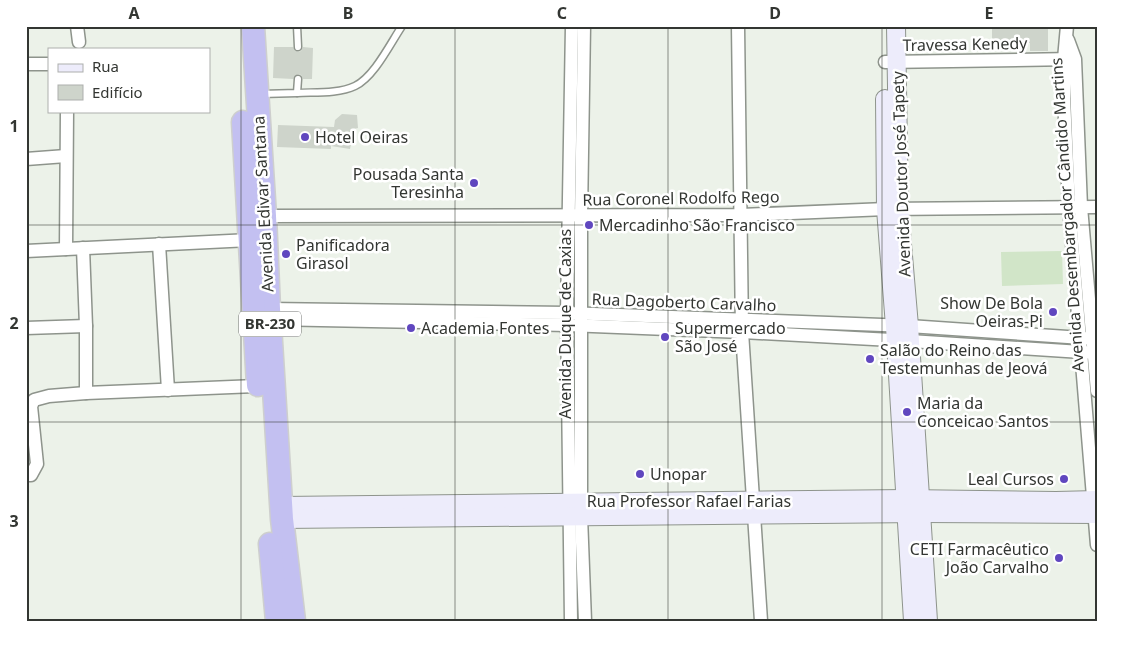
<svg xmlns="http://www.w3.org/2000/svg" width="1123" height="647" viewBox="0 0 1123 647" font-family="'Noto Sans',sans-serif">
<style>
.green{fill:#d1e5c8}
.building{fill:#ced4cb}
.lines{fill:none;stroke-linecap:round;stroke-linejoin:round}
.lane-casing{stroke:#8e948c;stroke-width:9}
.street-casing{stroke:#8e948c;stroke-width:15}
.secondary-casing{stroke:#8e948c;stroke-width:20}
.highway-casing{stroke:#cecfce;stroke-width:25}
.lane{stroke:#fff;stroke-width:6}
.street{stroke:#fff;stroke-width:12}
.secondary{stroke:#edecfb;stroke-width:18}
.highway{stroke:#c3c0f1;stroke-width:22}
.grid{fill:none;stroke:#333632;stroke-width:1;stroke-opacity:0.55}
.poi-dot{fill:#6047bf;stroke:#fff;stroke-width:2}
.labels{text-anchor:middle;stroke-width:5;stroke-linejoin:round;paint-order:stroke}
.shield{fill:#fff;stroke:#707270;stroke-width:1}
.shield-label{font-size:15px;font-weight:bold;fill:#333632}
.street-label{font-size:16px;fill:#333632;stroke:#fff}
.poi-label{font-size:16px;fill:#333632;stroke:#fff;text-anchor:start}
.neatline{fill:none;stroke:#333632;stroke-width:2}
.grid-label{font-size:16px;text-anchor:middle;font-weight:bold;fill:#333632}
</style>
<rect width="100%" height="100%" fill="#ecf2e9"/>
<path class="green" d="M1062,251L1063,284L1002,286L1001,252Z"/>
<g class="building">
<path d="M1048,26V51H1030V43H992V27Z"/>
<path d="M274,47H293L298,52L301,51L303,47L313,48L312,79H303L301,75L298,74L293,79L273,78Z"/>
<path d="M342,114L357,115L358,128L354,129L350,149L331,146V149L277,147L278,125L334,127L335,120Z"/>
</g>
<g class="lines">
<defs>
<g id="lane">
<path d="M297,26L298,47"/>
<path d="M297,93C315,92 338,94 355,86C374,77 390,44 402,26"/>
<path d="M261,94L297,93L298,79"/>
</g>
<g id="street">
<path d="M77,26L79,42"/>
<path d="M584,26L581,215V516L585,621"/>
<path d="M738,26L742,332L761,621"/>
<path d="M1067,26L1064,59V98L1069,206L1097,545"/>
<path d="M1068,40L1075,59L1081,207L1097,391"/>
<path d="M885,62L1073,59"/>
<path d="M26,64H49"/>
<path d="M26,159L66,156"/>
<path d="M265,216L741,215L886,209L1097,207"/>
<path d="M159,244L168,390"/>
<path d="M83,248L86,326V393"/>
<path d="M66,249L67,111"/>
<path d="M26,251L250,240"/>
<path d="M269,309L567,313L909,326L1097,339"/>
<path d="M270,319L568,325L742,332L910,341L1097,353"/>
<path d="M26,328L86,326"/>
<path d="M26,475H31L37,464L31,406L34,400L49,396L86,393L258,386"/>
<path d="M571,621L567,313L572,26"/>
</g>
<g id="secondary">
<path d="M896,26L899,209L909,326L928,621"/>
<path d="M885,99L886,209L895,326L913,621"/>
<path d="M281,506L906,499L1056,501L1097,500"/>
<path d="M282,519L922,513L1097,514"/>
</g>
<g id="highway">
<path d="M253,26L265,216L269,309L282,519L294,621"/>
<path d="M243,122L258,385"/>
<path d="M270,544L277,621"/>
</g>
</defs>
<use href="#lane" class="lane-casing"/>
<use href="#street" class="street-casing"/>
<use href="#secondary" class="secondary-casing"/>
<use href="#highway" class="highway-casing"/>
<use href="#lane" class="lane"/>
<use href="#street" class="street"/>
<use href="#secondary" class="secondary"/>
<use href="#highway" class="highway"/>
</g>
<path class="grid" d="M241,26V621M455,26V621M668,26V621M882,26V621M26,225H1097M26,422H1097"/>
<g class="poi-dot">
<circle cx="305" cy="137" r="5"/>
<circle cx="474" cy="183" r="5"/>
<circle cx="589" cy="225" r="5"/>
<circle cx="286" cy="254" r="5"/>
<circle cx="1053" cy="312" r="5"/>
<circle cx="411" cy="328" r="5"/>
<circle cx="665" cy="337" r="5"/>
<circle cx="870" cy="359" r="5"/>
<circle cx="907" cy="412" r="5"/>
<circle cx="640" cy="474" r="5"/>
<circle cx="1064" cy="479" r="5"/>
<circle cx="1059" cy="558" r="5"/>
</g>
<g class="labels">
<rect class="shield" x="239" y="311.5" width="62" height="25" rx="4"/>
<g class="shield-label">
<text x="270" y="329">BR-230</text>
</g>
<g class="street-label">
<text transform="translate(965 44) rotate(-1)" y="6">Travessa Kenedy</text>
<text transform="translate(901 174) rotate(-92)" y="6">Avenida Doutor José Tapety</text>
<text transform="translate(681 198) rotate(-1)" y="6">Rua Coronel Rodolfo Rego</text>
<text transform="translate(263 204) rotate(-93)" y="6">Avenida Edivar Santana</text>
<text transform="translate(1067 215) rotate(-94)" y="6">Avenida Desembargador Cândido Martins</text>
<text transform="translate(684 302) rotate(2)" y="6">Rua Dagoberto Carvalho</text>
<text transform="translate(565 324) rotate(-90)" y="6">Avenida Duque de Caxias</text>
<text x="689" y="507">Rua Professor Rafael Farias</text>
</g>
<g class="poi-label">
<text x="315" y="143">Hotel Oeiras</text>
<text x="464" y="180" text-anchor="end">Pousada Santa<tspan x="464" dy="18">Teresinha</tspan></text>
<text x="599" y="231">Mercadinho São Francisco</text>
<text x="296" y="251">Panificadora<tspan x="296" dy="18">Girasol</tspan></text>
<text x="1043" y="309" text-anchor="end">Show De Bola<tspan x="1043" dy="18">Oeiras-Pi</tspan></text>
<text x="421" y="334">Academia Fontes</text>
<text x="675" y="334">Supermercado<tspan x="675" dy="18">São José</tspan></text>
<text x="880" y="356">Salão do Reino das<tspan x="880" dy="18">Testemunhas de Jeová</tspan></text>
<text x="917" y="409">Maria da<tspan x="917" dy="18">Conceicao Santos</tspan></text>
<text x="650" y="480">Unopar</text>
<text x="1054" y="485" text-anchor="end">Leal Cursos</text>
<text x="1049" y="555" text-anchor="end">CETI Farmacêutico<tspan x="1049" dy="18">João Carvalho</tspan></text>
</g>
</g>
<rect width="1123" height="647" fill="none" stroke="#ffffff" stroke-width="55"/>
<rect x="48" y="48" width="162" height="65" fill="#ffffff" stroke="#adafad"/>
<rect x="58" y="64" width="25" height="8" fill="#edecfb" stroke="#adafad"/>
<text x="92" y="72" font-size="15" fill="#333632">Rua</text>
<rect x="58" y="85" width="25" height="15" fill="#ced4cb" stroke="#adafad"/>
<text x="92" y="98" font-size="15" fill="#333632">Edifício</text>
<rect x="28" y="28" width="1068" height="592" class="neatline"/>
<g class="grid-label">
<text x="134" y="19">A</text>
<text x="348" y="19">B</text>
<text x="562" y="19">C</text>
<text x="775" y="19">D</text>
<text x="989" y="19">E</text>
<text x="14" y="132">1</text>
<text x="14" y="329">2</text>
<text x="14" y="527">3</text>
</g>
</svg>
